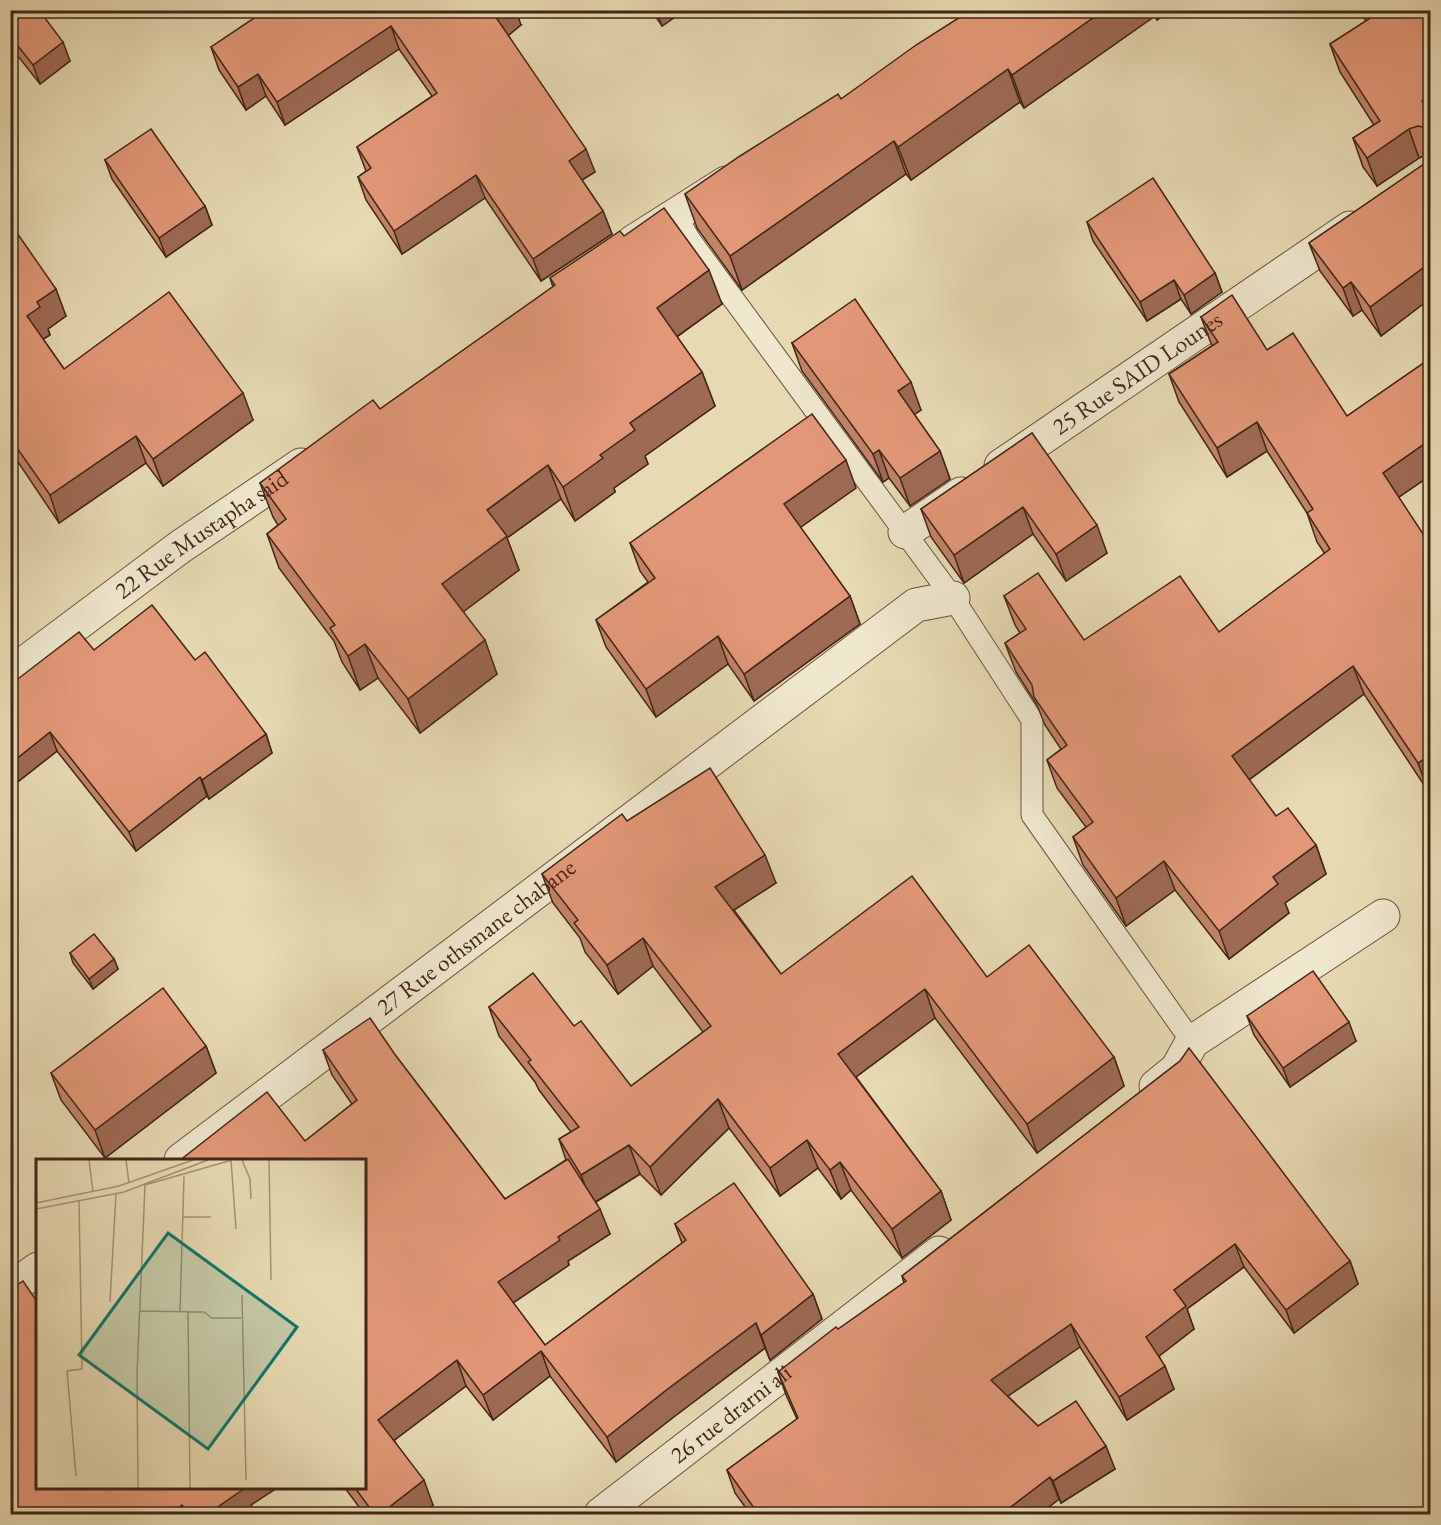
<svg xmlns="http://www.w3.org/2000/svg" width="1441" height="1525" viewBox="0 0 1441 1525" font-family="'EB Garamond',serif">
<style>
.lines{fill:none;stroke-linecap:round;stroke-linejoin:round}
.service-casing{stroke:#6b523e;stroke-width:23}
.minor-casing{stroke:#6b523e;stroke-width:35}
.service{stroke:#efe7ce;stroke-width:21}
.minor{stroke:#efe7ce;stroke-width:33}
.wall{fill:#c28367;stroke:#422517;stroke-width:1.5}
.shaded-wall{fill:#9e6a54;stroke:#422517;stroke-width:1.5}
.building{fill:#e29878;stroke:#422517;stroke-width:1.5}
.labels{text-anchor:middle;stroke-width:5;stroke-linejoin:round;paint-order:stroke}
.street-label{font-size:24px;fill:#422517;stroke:#efe7ce}
.inset-road{fill:none;stroke:#a59275;stroke-width:1.5}
.view{fill:#0f766e;fill-opacity:0.15;stroke:#0f766e;stroke-width:3}
.inset-edge{fill:none;stroke:#422517;stroke-width:3}
</style>
<rect width="100%" height="100%" fill="#e7dab3"/>
<filter id="stains"><feTurbulence type="fractalNoise" baseFrequency=".00333" numOctaves="4"/><feColorMatrix values="0 0 0 0 .2 0 0 0 0 .09 0 0 0 0 .02 0 0 0 .5 -.17"/></filter>
<radialGradient id="worn" r=".72"><stop offset=".6" stop-color="#630" stop-opacity="0"/><stop offset="1" stop-color="#630" stop-opacity=".3"/></radialGradient>
<g class="lines">
<defs>
<path id="service" d="M675,215L690,240L953,598L1032,720V815L1192,1042"/>
<g id="minor">
<path d="M633,242L726,183"/>
<path id="s1" d="M1001,466L1350,228"/>
<path d="M905,532L961,494"/>
<path id="s2" d="M10,674L180,547L301,465"/>
<path d="M1156,1086L1177,1069L1192,1042L1383,916"/>
<path id="s3" d="M181,1160L916,605L953,598"/>
<path d="M10,1289L38,1269"/>
<path id="s4" d="M601,1514L939,1253"/>
</g>
</defs>
<use href="#service" class="service-casing"/>
<use href="#minor" class="minor-casing"/>
<use href="#service" class="service"/>
<use href="#minor" class="minor"/>
</g>
<g class="wall">
<path d="M651,10H685L662,26Z"/>
<path d="M971,10H1171L1157,20L1155,16L1024,108L1020,102L911,180L906,174L742,290L697,228L685,194L841,99Z"/>
<path d="M1358,10H1431V155L1428,154L1419,158L1377,186L1363,167L1353,138L1374,125L1340,72L1330,44L1366,21Z"/>
<path d="M10,15L70,61L40,84L10,46Z"/>
<path d="M338,17L521,25L508,35L595,172L582,180L603,211L612,234L541,281L485,198L402,254L366,200L358,177L366,171L357,147L432,96L399,49L285,125L266,96L246,110L219,70L211,47Z"/>
<path d="M105,160L205,206L212,225L166,257L112,179Z"/>
<path d="M1431,160V298L1381,336L1362,310L1353,316L1320,271L1309,243Z"/>
<path d="M1087,222L1215,273L1222,292L1191,314L1181,299L1147,321L1093,241Z"/>
<path d="M10,223L66,316L48,329L50,335L43,339L64,369L253,420L163,486L146,463L59,523L10,450Z"/>
<path d="M624,236L722,304L677,337L702,372L715,406L645,456L648,464L614,488L615,492L575,521L561,499L507,538L519,570L463,611L497,674L420,733L378,678L360,690L342,662L334,641L279,568L267,534L278,525L273,517L260,483L380,409L553,287L550,278Z"/>
<path d="M1201,317L1267,350L1347,416L1431,358V475L1399,497L1428,791L1364,694L1249,780L1276,816L1316,845L1326,874L1285,903L1289,913L1229,959L1175,890L1126,926L1083,865L1073,837L1086,827L1057,788L1047,760L1061,749L1045,725L1037,705L1016,672L1005,643L1020,633L1015,625L1004,596L1084,640L1219,632L1325,554L1317,542L1307,513L1267,451L1227,477L1179,402L1169,374L1212,346Z"/>
<path d="M792,343L921,410L914,414L940,451L950,479L910,506L889,478L883,482L802,371Z"/>
<path d="M1032,433L1107,553L1066,581L1033,534L964,583L931,537L921,509Z"/>
<path d="M856,488L800,527L850,596L860,624L754,701L728,664L656,717L606,647L596,620L648,582L640,571L630,543Z"/>
<path d="M94,650L195,660L266,734L272,753L209,799L207,796L136,851L57,751L10,788V685Z"/>
<path d="M627,821L776,883L734,910L781,974L987,977L1114,1057L1124,1086L1037,1153L935,1018L856,1077L941,1191L951,1220L902,1258L851,1190L841,1199L818,1168L780,1196L729,1128L661,1195L640,1174L596,1202L610,1234L568,1261L569,1265L513,1303L545,1345L682,1243L675,1224L813,1294L822,1319L770,1360L765,1348L675,1416L616,1462L550,1376L493,1420L466,1386L394,1440L433,1505L421,1515H365L345,1488H364L305,1141L352,1104L332,1075L323,1050L396,1056L505,1199L566,1160L559,1139L571,1132L539,1090L535,1082L499,1036L489,1007L574,1026L631,1086L703,1032L653,966L618,994L585,952L580,938L553,903L542,874Z"/>
<path d="M70,953L114,959L118,969L93,989L73,963Z"/>
<path d="M1247,1016L1356,1041L1290,1087L1254,1035Z"/>
<path d="M206,1046L216,1073L105,1158L61,1100L51,1073Z"/>
<path d="M1180,1061L1350,1261L1358,1284L1294,1333L1244,1267L1187,1309L1194,1329L1159,1356L1174,1389L1127,1420L1080,1347L1008,1396L1038,1426L1115,1469L1061,1503L1059,1499L1039,1515H751L735,1493L727,1470L797,1419L786,1395L778,1372L904,1283L902,1276Z"/>
</g>
<g class="shaded-wall">
<path d="M503,10H516L521,25L504,39L495,16Z"/>
<path d="M656,10H685L662,26Z"/>
<path d="M1104,10H1153L1155,16L1024,108L1012,75Z"/>
<path d="M1154,10H1171L1157,20Z"/>
<path d="M391,26L399,49L285,125L277,102Z"/>
<path d="M63,42L70,61L40,84L33,65Z"/>
<path d="M1008,69L1020,102L911,180L898,147Z"/>
<path d="M258,74L266,96L246,110L238,87Z"/>
<path d="M1431,96V124L1422,101Z"/>
<path d="M1409,129L1419,158L1377,186L1367,158Z"/>
<path d="M894,141L906,174L742,290L730,256Z"/>
<path d="M586,149L595,172L577,183L569,161Z"/>
<path d="M476,175L485,198L402,254L394,231Z"/>
<path d="M205,206L212,225L166,257L159,238Z"/>
<path d="M603,211L612,234L541,281L533,259Z"/>
<path d="M1431,262V298L1381,336L1370,307Z"/>
<path d="M709,270L722,304L669,342L657,308Z"/>
<path d="M1215,273L1222,292L1191,314L1184,295Z"/>
<path d="M1174,280L1181,299L1147,321L1140,302Z"/>
<path d="M1351,282L1362,310L1353,316L1343,288Z"/>
<path d="M56,289L66,316L48,329L50,335L37,343L27,316L37,302Z"/>
<path d="M702,372L715,406L645,456L648,464L614,488L615,492L575,521L563,487L600,455L630,423Z"/>
<path d="M911,382L921,410L908,419L898,391Z"/>
<path d="M243,393L253,420L163,486L153,459Z"/>
<path d="M1257,422L1267,451L1227,477L1217,448Z"/>
<path d="M136,436L146,463L59,523L50,495Z"/>
<path d="M1431,439V475L1393,501L1383,473Z"/>
<path d="M879,450L889,478L883,482L873,454Z"/>
<path d="M940,451L950,479L910,506L900,478Z"/>
<path d="M846,460L856,488L794,532L784,504Z"/>
<path d="M548,465L561,499L507,538L519,570L455,618L442,584L487,510Z"/>
<path d="M1023,507L1033,534L964,583L954,555Z"/>
<path d="M1097,525L1107,553L1066,581L1056,554Z"/>
<path d="M850,596L860,624L754,701L744,674Z"/>
<path d="M718,636L728,664L656,717L646,689Z"/>
<path d="M485,640L497,674L420,733L408,699Z"/>
<path d="M365,644L378,678L360,690L348,656Z"/>
<path d="M1353,666L1364,694L1242,785L1232,756Z"/>
<path d="M50,732L57,751L10,788V764Z"/>
<path d="M266,734L272,753L209,799L202,780Z"/>
<path d="M1431,754V790L1428,791L1418,763Z"/>
<path d="M200,777L207,796L136,851L129,832Z"/>
<path d="M1316,845L1326,874L1285,903L1289,913L1229,959L1219,931L1273,877Z"/>
<path d="M765,855L776,883L726,915L715,887Z"/>
<path d="M1164,861L1175,890L1126,926L1116,898Z"/>
<path d="M643,938L653,966L618,994L607,965Z"/>
<path d="M114,959L118,969L93,989L89,979Z"/>
<path d="M925,989L935,1018L849,1082L838,1054Z"/>
<path d="M1349,1022L1356,1041L1290,1087L1283,1068Z"/>
<path d="M206,1046L216,1073L105,1158L95,1130Z"/>
<path d="M1114,1057L1124,1086L1037,1153L1027,1124Z"/>
<path d="M718,1099L729,1128L661,1195L650,1167Z"/>
<path d="M807,1140L818,1168L780,1196L770,1168Z"/>
<path d="M629,1145L640,1174L592,1204L581,1175Z"/>
<path d="M840,1162L851,1190L841,1199L830,1170Z"/>
<path d="M941,1191L951,1220L902,1258L892,1229Z"/>
<path d="M600,1209L610,1234L568,1261L569,1265L507,1307L498,1282L558,1237Z"/>
<path d="M1235,1244L1244,1267L1187,1309L1194,1329L1154,1360L1146,1337L1174,1290Z"/>
<path d="M1350,1261L1358,1284L1294,1333L1286,1310Z"/>
<path d="M813,1294L822,1319L770,1360L761,1335Z"/>
<path d="M756,1323L765,1348L675,1416L616,1462L607,1437L665,1391Z"/>
<path d="M1071,1324L1080,1347L999,1402L991,1380Z"/>
<path d="M541,1351L550,1376L493,1420L483,1395Z"/>
<path d="M457,1360L466,1386L388,1445L378,1420Z"/>
<path d="M1165,1366L1174,1389L1127,1420L1119,1397Z"/>
<path d="M1106,1446L1115,1469L1061,1503L1053,1481Z"/>
<path d="M1050,1477L1059,1499L1039,1515H1000Z"/>
<path d="M424,1480L433,1505L421,1515H379Z"/>
<path d="M243,1488H277L251,1505L254,1512L251,1515H206Z"/>
<path d="M182,1505L186,1515H169Z"/>
</g>
<g class="building">
<path d="M16,10H39L63,42L33,65L10,36V15Z"/>
<path d="M266,10H334L338,17L349,10H503L495,16L586,149L569,161L603,211L533,259L476,175L394,231L358,177L371,168L357,147L437,93L391,26L277,102L258,74L238,87L211,47Z"/>
<path d="M971,10H1104L1012,75L1008,69L898,147L894,141L730,256L685,194L740,156L838,94L841,99L916,45Z"/>
<path d="M1368,10H1431V96L1422,101L1431,113V130L1428,128L1418,126L1409,129L1367,158L1353,138L1380,121L1330,44L1372,17Z"/>
<path d="M151,129L205,206L159,238L105,160Z"/>
<path d="M1430,160L1431,262L1370,307L1351,282L1343,288L1309,243Z"/>
<path d="M1153,178L1215,273L1184,295L1174,280L1140,302L1087,222Z"/>
<path d="M664,208L709,270L657,308L702,372L630,423L635,430L600,455L603,458L563,487L548,465L487,510L507,536L442,584L485,640L408,699L365,644L348,656L330,628L335,625L267,534L286,519L260,483L373,400L380,409L555,285L550,278L620,231L624,236Z"/>
<path d="M10,223L56,289L37,302L40,307L27,316L64,369L169,292L243,393L153,459L136,436L50,495L10,438Z"/>
<path d="M1232,295L1267,350L1293,333L1347,416L1431,358V439L1383,473L1425,537L1431,533V754L1418,763L1353,666L1232,756L1276,816L1288,808L1316,845L1273,877L1278,884L1219,931L1164,861L1116,898L1073,837L1093,822L1047,760L1067,745L1034,697L1032,685L1005,643L1026,629L1004,596L1038,573L1084,640L1180,576L1219,632L1330,549L1307,513L1313,509L1257,422L1217,448L1169,374L1218,342L1201,317Z"/>
<path d="M855,299L911,382L898,391L940,451L900,478L879,450L873,454L792,343Z"/>
<path d="M812,414L846,460L784,504L850,596L744,674L718,636L646,689L596,620L655,578L630,543Z"/>
<path d="M1032,433L1097,525L1056,554L1023,507L954,555L921,509Z"/>
<path d="M152,605L195,660L205,652L266,734L202,780L200,777L129,832L50,732L10,764V685L79,632L94,650Z"/>
<path d="M710,768L765,855L715,887L781,974L912,876L987,977L1029,945L1114,1057L1027,1124L925,989L838,1054L941,1191L892,1229L840,1162L830,1170L807,1140L770,1168L718,1099L650,1167L629,1145L581,1175L559,1139L579,1127L528,1062L531,1060L489,1007L533,973L574,1026L581,1021L631,1086L711,1026L643,938L607,965L574,923L578,920L542,874L622,814L627,821Z"/>
<path d="M94,934L114,959L89,979L70,953Z"/>
<path d="M1313,971L1349,1022L1283,1068L1247,1016Z"/>
<path d="M163,988L206,1046L95,1130L51,1073Z"/>
<path d="M370,1018L396,1056L505,1199L568,1159L600,1209L558,1237L560,1240L498,1282L545,1345L686,1240L675,1224L734,1183L813,1294L761,1335L756,1323L665,1391L607,1437L541,1351L483,1395L457,1360L378,1420L424,1480L379,1515H375L355,1488H364V1161H179L267,1092L305,1141L357,1100L323,1050Z"/>
<path d="M1189,1048L1350,1261L1286,1310L1235,1244L1174,1290L1186,1306L1146,1337L1165,1366L1119,1397L1071,1324L991,1380L1038,1426L1076,1401L1106,1446L1053,1481L1050,1477L1000,1515H759L727,1470L798,1418L778,1372L836,1327L838,1329L906,1281L902,1276L1180,1061Z"/>
<path d="M23,1281L38,1303V1488H245L206,1515H189L182,1505L169,1515H10V1290Z"/>
<path d="M584,1509L587,1515H575Z"/>
</g>
<g class="labels">
<g class="street-label">
<text dy="8" stroke="none"><textPath href="#s1" startOffset="165">25 Rue SAID Lounes</textPath></text>
<text dy="8" stroke="none"><textPath href="#s2" startOffset="237">22 Rue Mustapha said</textPath></text>
<text dy="8" stroke="none"><textPath href="#s3" startOffset="370">27 Rue othsmane chabane</textPath></text>
<text dy="8" stroke="none"><textPath href="#s4" startOffset="164">26 rue drarni ali</textPath></text>
</g>
</g>
<g transform="translate(36 1159)">
<rect width="330" height="330" fill="#e7dab3"/>
<path class="inset-road" d="M53,1L57,33M90,1L93,24M195,1L200,70M206,1L214,20L215,40M233,1L235,121M0,44L83,27L157,1M0,50L88,33L172,1M147,58H175M206,136L210,321M74,143L80,34M103,152L168,153L176,159H205M144,152L148,17M152,152L154,329M40,317L31,212L46,210L43,42M102,329L101,215L109,26L196,1"/>
<path class="view" d="M132,74L261,168L172,290L43,196Z"/>
<rect width="330" height="330" class="inset-edge"/>
</g>
<rect width="1441" height="1525" fill="none" stroke="#e7dab3" stroke-width="36"/>
<rect x="12" y="12" width="1417" height="1501" fill="none" stroke="#422517" stroke-width="3"/>
<rect x="18" y="18" width="1405" height="1489" fill="none" stroke="#422517" stroke-width="1.5"/>
<rect width="100%" height="100%" filter="url(#stains)"/>
<rect width="100%" height="100%" fill="url(#worn)"/>
</svg>
